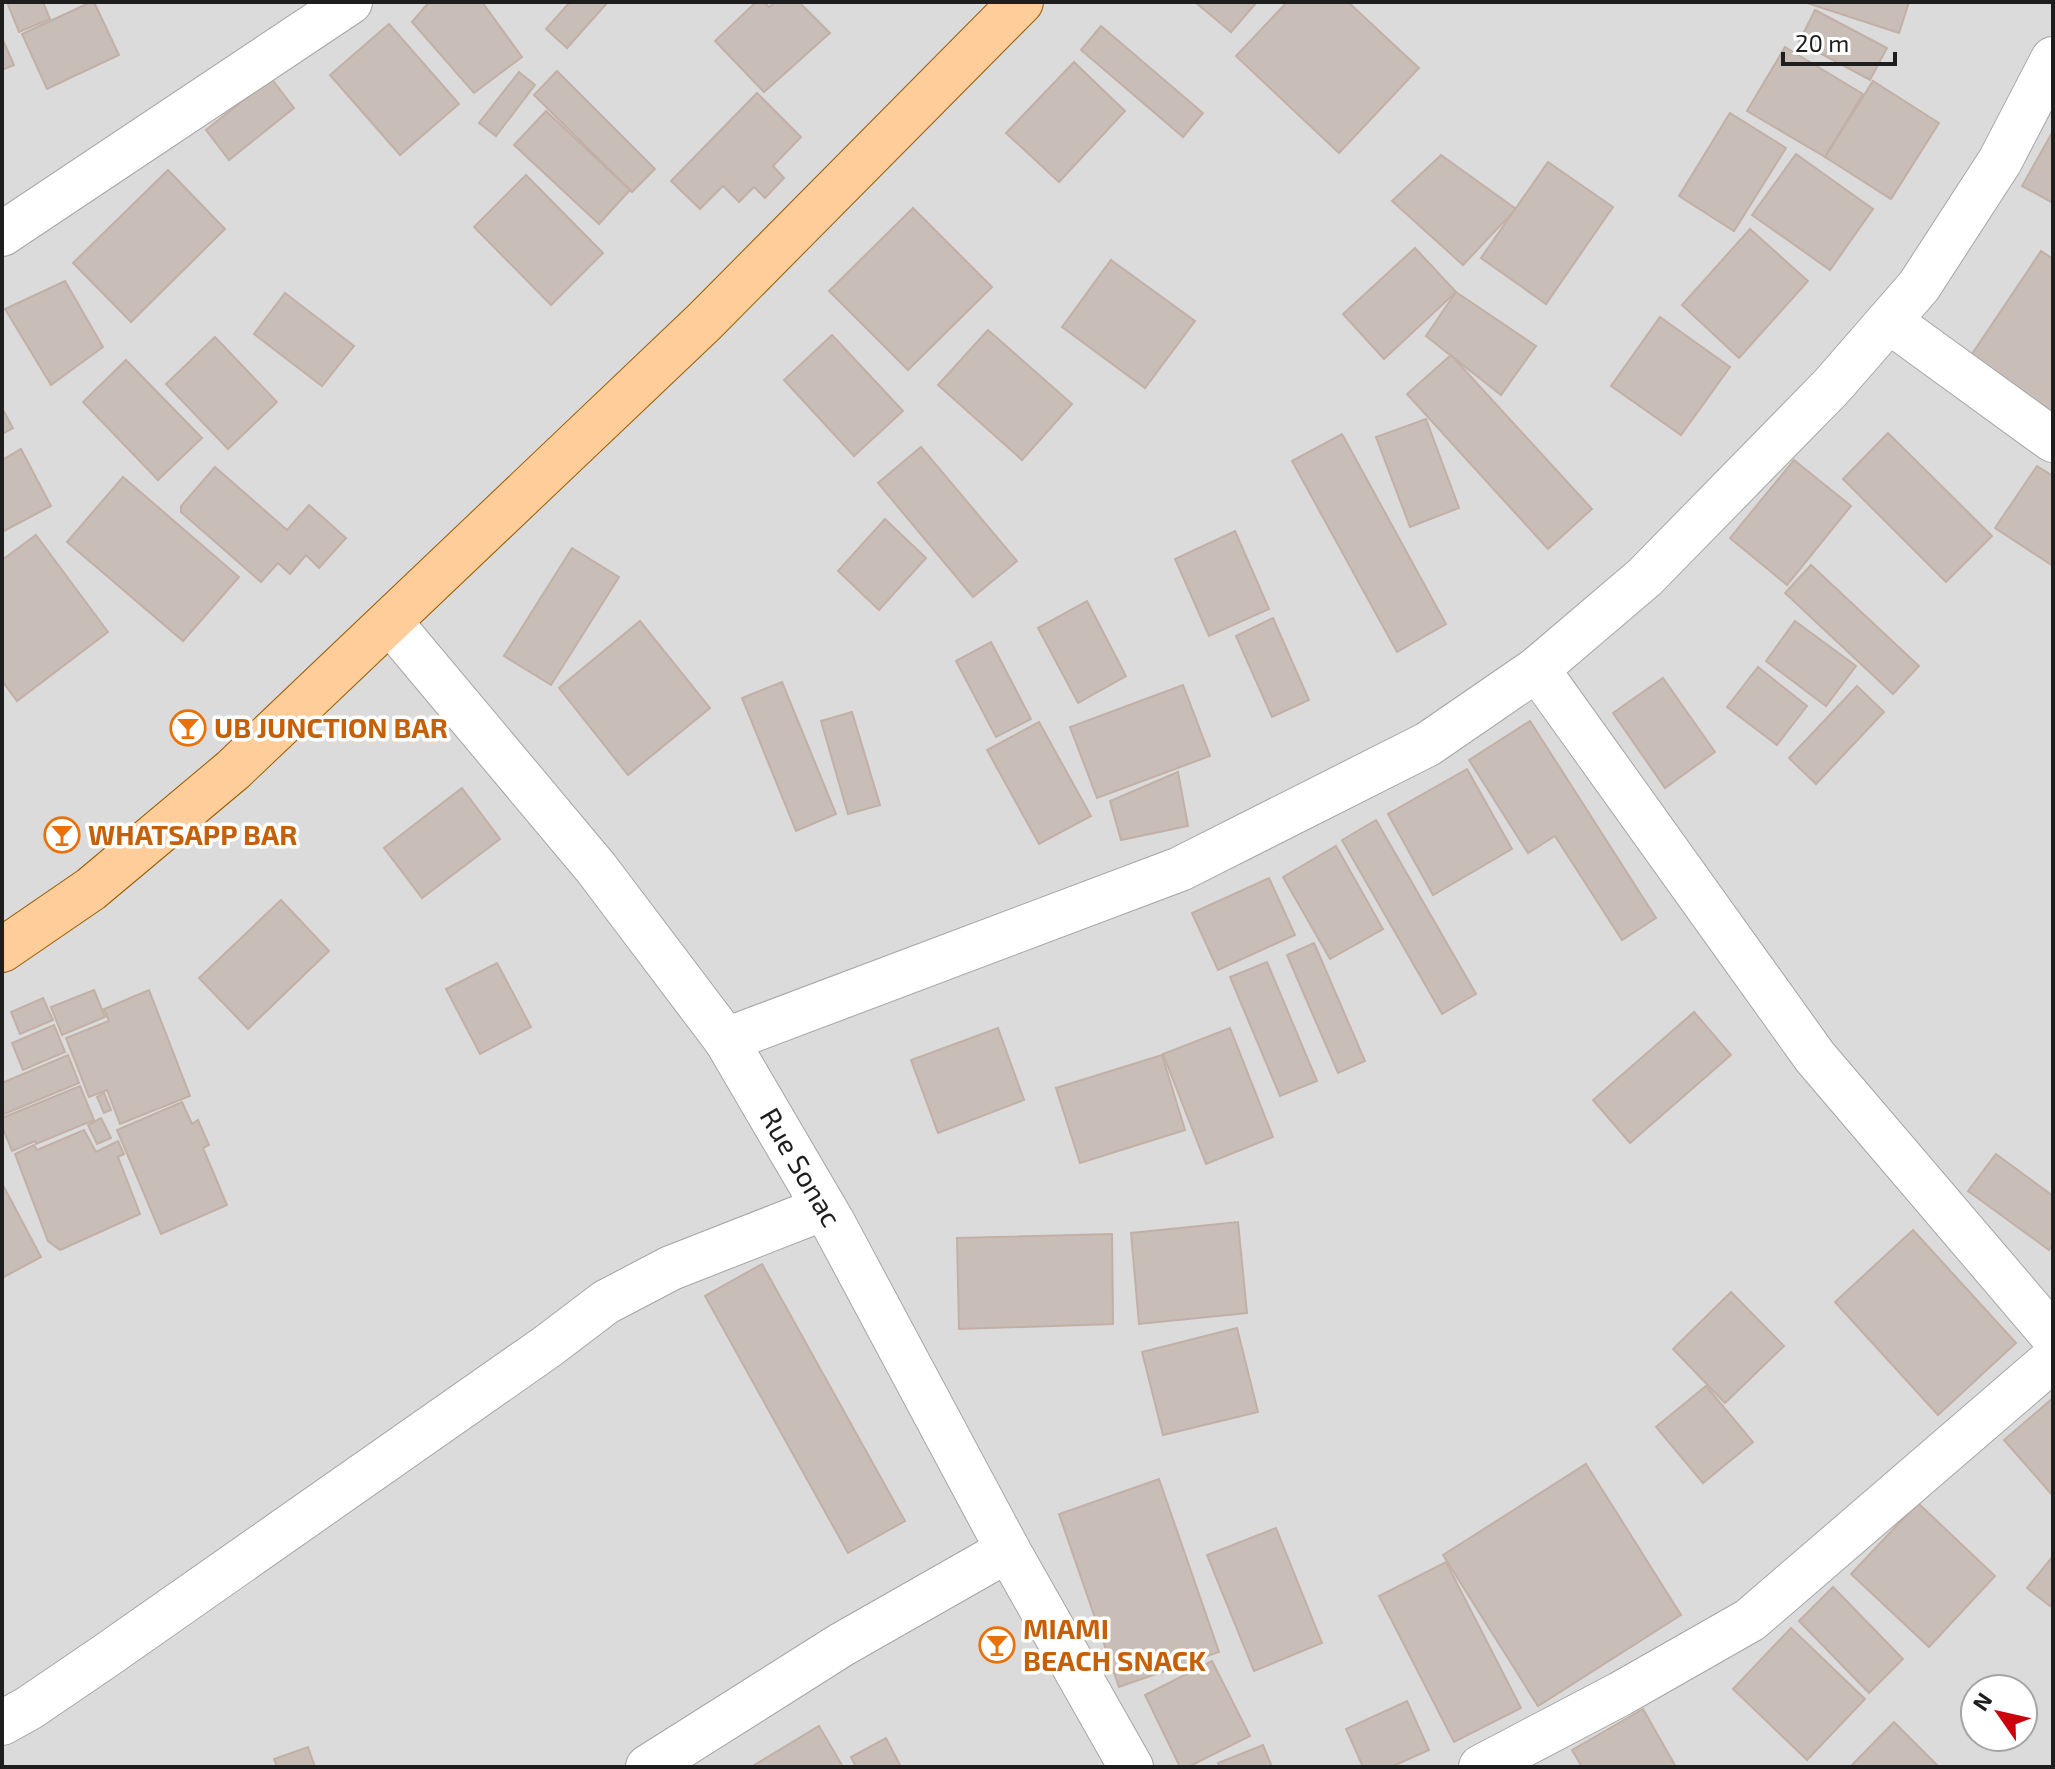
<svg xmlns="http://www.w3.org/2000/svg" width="2055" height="1769" viewBox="0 0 2055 1769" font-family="'Exo 2',sans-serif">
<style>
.residential{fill:#dcdbdb;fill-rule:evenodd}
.building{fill:#c8bdb7;stroke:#c2b0a6;stroke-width:2}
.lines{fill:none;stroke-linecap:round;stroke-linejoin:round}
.minor-casing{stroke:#a5a5a5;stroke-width:46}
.major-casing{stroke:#995c00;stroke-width:46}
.minor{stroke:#fff;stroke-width:44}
.major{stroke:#ffcd9a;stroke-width:44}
.labels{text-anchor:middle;stroke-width:7;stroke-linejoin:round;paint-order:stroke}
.food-label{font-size:28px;font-weight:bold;fill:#c56008;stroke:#fff;text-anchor:start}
.street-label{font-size:28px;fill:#1e1e1e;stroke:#fff}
</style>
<rect width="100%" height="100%" fill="#f0ebe4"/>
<path class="residential" d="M2,2H2053V1767H2ZM1975,1689H2023V1737H1975Z"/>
<g class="building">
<path d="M7,2H43L50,19L19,32Z"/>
<path d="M91,2H94L119,55L47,89L22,34Z"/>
<path d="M429,2H482L522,57L474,93L412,22Z"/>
<path d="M570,2H608L567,48L546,29Z"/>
<path d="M756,2H764L769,7L776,2H799L830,33L764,92L715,41Z"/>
<path d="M1195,2H1257L1231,32Z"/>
<path d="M1287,2H1348L1419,68L1339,153L1236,56Z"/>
<path d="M1804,2H1909L1899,33Z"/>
<path d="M1815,10L1887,48L1870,80L1799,42Z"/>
<path d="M389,24L459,104L400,155L330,75Z"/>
<path d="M1101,26L1203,113L1183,137L1081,50Z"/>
<path d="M2,38L14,65L2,70Z"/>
<path d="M1785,47L1863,94L1825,157L1747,111Z"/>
<path d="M1074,62L1125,111L1059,182L1006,133Z"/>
<path d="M557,71L655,169L632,192L534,95Z"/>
<path d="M519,72L535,85L496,136L479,123Z"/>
<path d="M271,78L294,108L229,160L206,130Z"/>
<path d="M1873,81L1939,123L1891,199L1825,157Z"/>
<path d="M757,93L801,137L773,166L784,178L765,198L754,187L739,202L723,186L700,209L671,181Z"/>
<path d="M546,111L630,190L599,224L514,145Z"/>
<path d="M1730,113L1786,148L1734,231L1679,196Z"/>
<path d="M2053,131V203L2022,186Z"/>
<path d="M1796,154L1873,209L1830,270L1752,215Z"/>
<path d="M1441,155L1516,209L1463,265L1392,201Z"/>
<path d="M1548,162L1613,207L1546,304L1481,258Z"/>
<path d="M168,170L225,229L131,322L73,263Z"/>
<path d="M526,175L603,253L551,305L474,227Z"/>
<path d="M913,208L992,287L908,370L829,291Z"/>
<path d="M1750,229L1808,281L1739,358L1682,305Z"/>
<path d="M1415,248L1456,292L1384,359L1343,314Z"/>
<path d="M2041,251L2053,259V412L1970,357Z"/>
<path d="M1111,260L1195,321L1145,388L1062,327Z"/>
<path d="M65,281L103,347L51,385L5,309Z"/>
<path d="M1456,292L1536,346L1501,395L1426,336Z"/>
<path d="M285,293L354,346L322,386L254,334Z"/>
<path d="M1660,317L1730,367L1681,435L1611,386Z"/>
<path d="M988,330L1072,404L1022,460L938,385Z"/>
<path d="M832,335L903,411L854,456L784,380Z"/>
<path d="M215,337L277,402L228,449L166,384Z"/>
<path d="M1451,355L1592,509L1548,549L1407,394Z"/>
<path d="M126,360L202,438L158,480L83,402Z"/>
<path d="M2,408L13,428L2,434Z"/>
<path d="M1426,419L1459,508L1410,527L1376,437Z"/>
<path d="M1888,433L1992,536L1946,582L1843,479Z"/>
<path d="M1342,434L1446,624L1397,652L1292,461Z"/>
<path d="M921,447L1017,561L973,597L878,483Z"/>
<path d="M21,449L51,506L2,532V460Z"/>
<path d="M1794,460L1851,506L1787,585L1730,538Z"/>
<path d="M2037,466L2053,476V566L1995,528Z"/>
<path d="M215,467L287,530L309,505L346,538L319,568L306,555L290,574L278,563L261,582L181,512V506Z"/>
<path d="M123,477L239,577L183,641L67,542Z"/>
<path d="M885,519L926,558L879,610L838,571Z"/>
<path d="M1235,531L1269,609L1209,636L1175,559Z"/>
<path d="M36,535L108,632L17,701L2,681V560Z"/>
<path d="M572,548L619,577L551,685L504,656Z"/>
<path d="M1811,565L1919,666L1893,694L1785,593Z"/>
<path d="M1087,601L1126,676L1078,703L1038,628Z"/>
<path d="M1273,618L1309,700L1272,717L1236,636Z"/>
<path d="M640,621L710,708L628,775L559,688Z"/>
<path d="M1795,621L1856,666L1826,706L1766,661Z"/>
<path d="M991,642L1031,719L996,737L956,661Z"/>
<path d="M1758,667L1807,706L1777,745L1727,707Z"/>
<path d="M1663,678L1715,752L1665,788L1613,713Z"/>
<path d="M782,682L836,814L796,831L742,698Z"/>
<path d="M1183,685L1210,756L1097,798L1070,727Z"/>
<path d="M1857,686L1884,712L1816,784L1789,758Z"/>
<path d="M852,712L880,805L848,814L821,721Z"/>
<path d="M1530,721L1656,918L1622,940L1555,836L1528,853L1469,760Z"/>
<path d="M1039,722L1091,816L1039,844L987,750Z"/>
<path d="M1467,769L1512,849L1433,895L1388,814Z"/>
<path d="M1178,772L1188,826L1121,840L1110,801Z"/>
<path d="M462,788L500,839L422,898L384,848Z"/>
<path d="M1376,820L1476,994L1442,1014L1342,840Z"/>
<path d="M1336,846L1383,929L1330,959L1283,877Z"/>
<path d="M1269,878L1295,935L1218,970L1192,913Z"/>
<path d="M281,900L329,951L248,1029L199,978Z"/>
<path d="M1314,943L1365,1061L1338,1073L1287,955Z"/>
<path d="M1267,962L1317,1081L1280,1096L1230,977Z"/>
<path d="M497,963L531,1027L480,1054L446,989Z"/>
<path d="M94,990L105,1017L62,1035L51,1007Z"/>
<path d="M149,990L190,1096L120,1124L107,1090L89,1097L66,1038L109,1021L104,1009Z"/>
<path d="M43,998L53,1020L20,1034L11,1012Z"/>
<path d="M1694,1012L1731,1055L1630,1143L1593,1100Z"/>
<path d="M54,1025L65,1052L23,1070L12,1043Z"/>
<path d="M998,1028L1024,1100L938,1133L911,1060Z"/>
<path d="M1230,1028L1273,1137L1206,1164L1163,1054Z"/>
<path d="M68,1055L79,1083L2,1115V1083Z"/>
<path d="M1162,1055L1185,1130L1080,1163L1056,1088Z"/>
<path d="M80,1086L94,1120L36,1144L35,1141L12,1151L2,1126V1118Z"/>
<path d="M104,1093L111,1110L104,1113L97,1097Z"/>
<path d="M182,1102L192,1124L198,1120L209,1145L203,1148L227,1205L161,1234L117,1130Z"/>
<path d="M101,1118L111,1138L97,1144L88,1125Z"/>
<path d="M84,1130L96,1152L118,1141L124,1154L118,1157L140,1214L60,1250L48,1241L15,1154L34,1145L37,1150Z"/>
<path d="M1996,1154L2053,1196V1244L2049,1250L1968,1191Z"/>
<path d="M4,1187L41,1257L2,1278V1189Z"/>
<path d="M1238,1222L1247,1313L1139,1324L1131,1233Z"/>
<path d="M1913,1230L2016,1343L1938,1415L1835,1302Z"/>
<path d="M1112,1234L1113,1324L959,1329L957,1238Z"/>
<path d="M762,1264L905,1521L848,1553L705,1296Z"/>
<path d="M1731,1292L1784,1346L1725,1403L1673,1349Z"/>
<path d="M1237,1328L1258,1412L1163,1435L1142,1352Z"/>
<path d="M1706,1386L1753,1442L1703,1483L1656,1427Z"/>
<path d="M2053,1398V1496L2004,1440Z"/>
<path d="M1586,1464L1681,1615L1538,1706L1443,1555Z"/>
<path d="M1159,1479L1219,1652L1119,1687L1059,1514Z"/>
<path d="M1918,1503L1995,1576L1929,1647L1851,1574Z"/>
<path d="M1276,1528L1322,1643L1254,1671L1207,1555Z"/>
<path d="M2053,1556V1602L2050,1606L2027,1588Z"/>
<path d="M1446,1562L1521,1708L1454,1742L1379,1596Z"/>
<path d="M1833,1587L1903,1659L1869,1693L1799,1621Z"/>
<path d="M1791,1628L1865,1699L1807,1760L1733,1689Z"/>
<path d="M1212,1661L1250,1736L1188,1767H1180L1145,1695Z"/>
<path d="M1407,1701L1429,1750L1391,1767H1363L1346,1729Z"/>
<path d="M1643,1709L1676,1767H1582L1572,1750Z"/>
<path d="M1894,1722L1939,1767H1850Z"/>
<path d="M819,1726L843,1767H751Z"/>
<path d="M886,1738L901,1767H856L851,1757Z"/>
<path d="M1263,1745L1272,1767H1220L1218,1763Z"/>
<path d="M308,1747L315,1767H277L274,1759Z"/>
</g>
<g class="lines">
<defs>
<g id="minor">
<path d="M2,234L350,2"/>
<path d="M1889,321L2053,440"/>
<path id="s1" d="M390,622L596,868L726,1040L832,1221L1008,1550L1131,1767"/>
<path d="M1537,669L1815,1057L2053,1336"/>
<path d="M726,1040L1180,869L1428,744L1537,669L1645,577L1832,386L1919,286L2000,161L2053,59"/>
<path d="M2,1723L29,1708L104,1657L548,1346L606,1302L671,1268L824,1208"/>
<path d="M648,1767L841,1645L1008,1550"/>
<path d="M1481,1767L1620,1694L1750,1620L2053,1359"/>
</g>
<path id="major" d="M2,950L91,889L233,770L705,321L1021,2"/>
</defs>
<use href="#minor" class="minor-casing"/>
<use href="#major" class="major-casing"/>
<use href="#minor" class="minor"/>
<use href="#major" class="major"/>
</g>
<defs>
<symbol id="bar-ring" viewBox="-11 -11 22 22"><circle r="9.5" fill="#fff" stroke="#e8710a" stroke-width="1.5"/><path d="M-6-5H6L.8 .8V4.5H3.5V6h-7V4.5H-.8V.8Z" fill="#e8710a"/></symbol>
</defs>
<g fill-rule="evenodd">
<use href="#bar-ring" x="168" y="708" width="40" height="40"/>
<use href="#bar-ring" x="42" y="815" width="40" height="40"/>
<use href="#bar-ring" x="977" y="1625" width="40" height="40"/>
</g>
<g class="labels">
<g class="food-label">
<text x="214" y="738">UB JUNCTION BAR</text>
<text x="88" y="845">WHATSAPP BAR</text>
<text x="1023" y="1639">MIAMI<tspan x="1023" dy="32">BEACH SNACK</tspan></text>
</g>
<g class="street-label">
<text dy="10" stroke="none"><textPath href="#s1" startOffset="684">Rue Sonac</textPath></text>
</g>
</g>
<rect width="2055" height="1769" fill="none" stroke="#1e1e1e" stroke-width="8"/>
<g transform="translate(1999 1713) rotate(304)"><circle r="38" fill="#ffffff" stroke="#a5a5a5" stroke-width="2"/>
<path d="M0-6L14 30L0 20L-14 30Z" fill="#cd000d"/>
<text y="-12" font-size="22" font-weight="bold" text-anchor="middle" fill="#1e1e1e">N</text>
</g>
<path d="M1783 52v12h112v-12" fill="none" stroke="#1e1e1e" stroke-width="4"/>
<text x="1795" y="52" font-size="24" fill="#1e1e1e" stroke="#ffffff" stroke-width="6" paint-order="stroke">20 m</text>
</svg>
